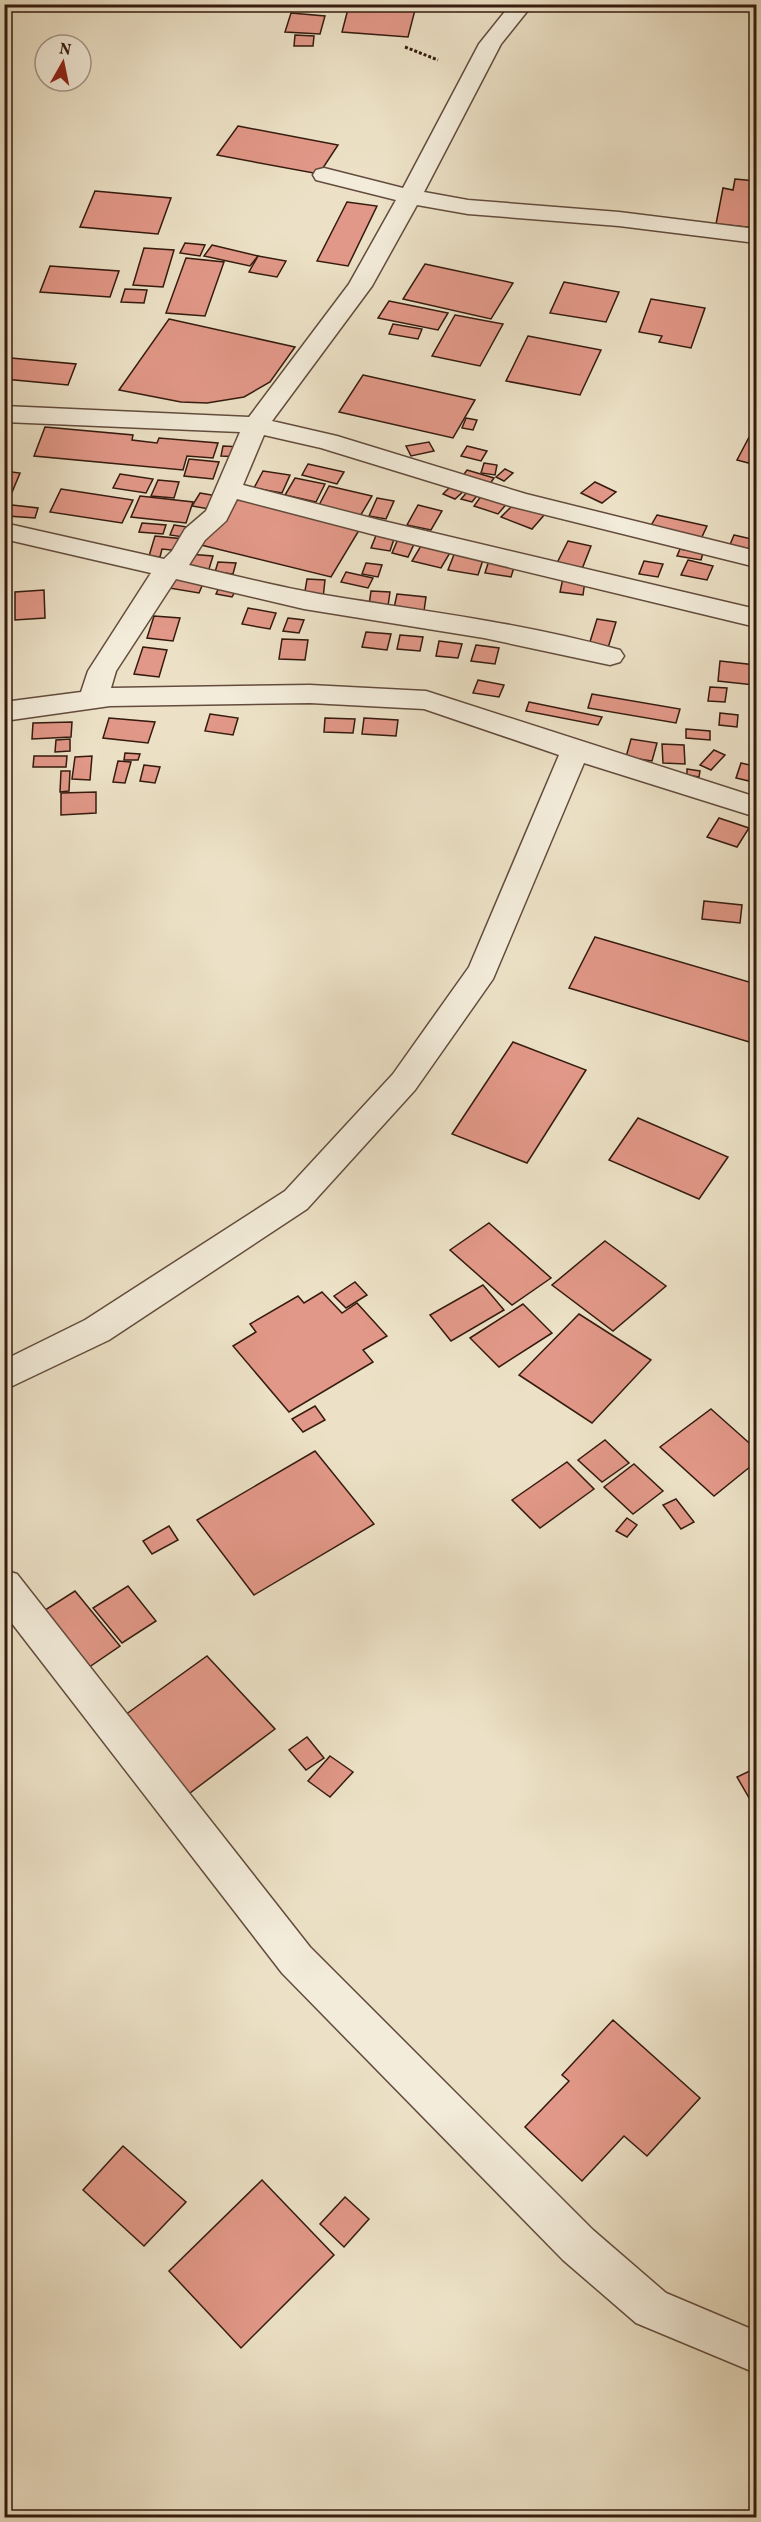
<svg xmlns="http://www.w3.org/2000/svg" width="761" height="2522" viewBox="0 0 761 2522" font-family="Vollkorn,serif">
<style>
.building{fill:#e29888;stroke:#351b0f;stroke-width:1.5}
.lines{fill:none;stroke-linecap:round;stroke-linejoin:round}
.minor-casing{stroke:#634c3d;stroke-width:3}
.path{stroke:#351b0f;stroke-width:3;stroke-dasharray:3 2;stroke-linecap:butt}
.minor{fill:#f3ecda;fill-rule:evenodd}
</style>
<rect width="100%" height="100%" fill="#ece1c6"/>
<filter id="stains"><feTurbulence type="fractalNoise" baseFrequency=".00333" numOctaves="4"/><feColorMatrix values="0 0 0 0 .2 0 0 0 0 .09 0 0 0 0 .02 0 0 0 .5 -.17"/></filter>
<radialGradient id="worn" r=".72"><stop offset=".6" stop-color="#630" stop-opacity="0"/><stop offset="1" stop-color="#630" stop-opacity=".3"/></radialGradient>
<g class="building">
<path d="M349,5L415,10L408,37L342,32Z"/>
<path d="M291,13L325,16L320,34L285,32Z"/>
<path d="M295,35L314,36L313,46H294Z"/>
<path d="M238,126L338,145L319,174L217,155Z"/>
<path d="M735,179L756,181V228L716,224L723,188L733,190Z"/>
<path d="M95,191L171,198L158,234L80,227Z"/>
<path d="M347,202L377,206L348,266L317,261Z"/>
<path d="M185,243L205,245L200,256L180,253Z"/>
<path d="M212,245L258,256L250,266L204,256Z"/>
<path d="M144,248L174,250L163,287L133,285Z"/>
<path d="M258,256L286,261L277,277L249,272Z"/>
<path d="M186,258L224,262L205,316L166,313Z"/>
<path d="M425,264L513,283L491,319L403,299Z"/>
<path d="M50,266L119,271L110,297L40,292Z"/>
<path d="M564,282L619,292L606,322L550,313Z"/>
<path d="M125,289L147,290L144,303L121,302Z"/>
<path d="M651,299L705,308L691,348L659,342L662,336L639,332Z"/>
<path d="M389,301L448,313L438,330L378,318Z"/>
<path d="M455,315L503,324L480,366L432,356Z"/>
<path d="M169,319L295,347L270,382L244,397L207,403L181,402L119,390Z"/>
<path d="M393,324L422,329L418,339L389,334Z"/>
<path d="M528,336L601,350L580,395L506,381Z"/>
<path d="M11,358L76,364L68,385L4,379Z"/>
<path d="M363,375L475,400L453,438L339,412Z"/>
<path d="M466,418L477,420L473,430L462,428Z"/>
<path d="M756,424V465L737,460Z"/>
<path d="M45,427L133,435L132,440L157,443L159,438L218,443L213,458L187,456L183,470L34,456Z"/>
<path d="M429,442L434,451L411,456L406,446Z"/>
<path d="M223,446L242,447L241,457L221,456Z"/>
<path d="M467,446L487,451L481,461L461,456Z"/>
<path d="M189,459L219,462L213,479L184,476Z"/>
<path d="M484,463L497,465L495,475L481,473Z"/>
<path d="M308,464L344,472L337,484L302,475Z"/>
<path d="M505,469L513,473L504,481L496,477Z"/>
<path d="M467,470L494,478L490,484L462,477Z"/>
<path d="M4,471L20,473L5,509H4Z"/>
<path d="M263,471L290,475L282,493L254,488Z"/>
<path d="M120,474L153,479L146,493L113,488Z"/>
<path d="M295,478L325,484L316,502L285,495Z"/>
<path d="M158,480L179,482L174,498L151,496Z"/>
<path d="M595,482L616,492L602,503L581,493Z"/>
<path d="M454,483L467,488L455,499L443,494Z"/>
<path d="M329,486L372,496L359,518L317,509Z"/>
<path d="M61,489L133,500L122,523L50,512Z"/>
<path d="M470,489L480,492L472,502L461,499Z"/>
<path d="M484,492L509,501L498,514L474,506Z"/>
<path d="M200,493L223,497L215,510L192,506Z"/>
<path d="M140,496L193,502L186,523L131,517Z"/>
<path d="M233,496L361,527L331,577L201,545Z"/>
<path d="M377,498L394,501L386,519L369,516Z"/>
<path d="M515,503L545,514L532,529L501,517Z"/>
<path d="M12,505L38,508L35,518L8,516Z"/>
<path d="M418,505L442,511L431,530L407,525Z"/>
<path d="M657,515L707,526L700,541L649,529Z"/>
<path d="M142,523L166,525L163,534L139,532Z"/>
<path d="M174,525L194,528L190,538L170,535Z"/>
<path d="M377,533L395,536L390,551L371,548Z"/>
<path d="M734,535L756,540V554L729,547Z"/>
<path d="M155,536L184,539L181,551L162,549L160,557L149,556Z"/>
<path d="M398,539L415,542L408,557L392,553Z"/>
<path d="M568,541L591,546L582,569L557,563Z"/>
<path d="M422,544L451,551L441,568L412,561Z"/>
<path d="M680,549L703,553L701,560L677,556Z"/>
<path d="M455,552L484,557L478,575L448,570Z"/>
<path d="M188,554L213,556L209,569L184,567Z"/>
<path d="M490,557L516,561L511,577L485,573Z"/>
<path d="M688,560L713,566L707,580L681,575Z"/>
<path d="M644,561L663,564L658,577L639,574Z"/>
<path d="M218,562L236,563L233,574L215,572Z"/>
<path d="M366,563L382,565L378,577L362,574Z"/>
<path d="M346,572L373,578L368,588L341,582Z"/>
<path d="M174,575L205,579L199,593L169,588Z"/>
<path d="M563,578L585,581L583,595L560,592Z"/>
<path d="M307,579L325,580L323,598L304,597Z"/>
<path d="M220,585L237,588L232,597L216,594Z"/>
<path d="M44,590L45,618L15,620V592Z"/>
<path d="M371,591L390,592L388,606L369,605Z"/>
<path d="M397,594L426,597L424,611L394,608Z"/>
<path d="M248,608L276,613L270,629L242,624Z"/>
<path d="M154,616L180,618L173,641L147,638Z"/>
<path d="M288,618L304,620L299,633L283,631Z"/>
<path d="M597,619L616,622L608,648L589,645Z"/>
<path d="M366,632L391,634L387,650L362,647Z"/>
<path d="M400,635L423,637L420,651L397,649Z"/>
<path d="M282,639L308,640L305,660L279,659Z"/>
<path d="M439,641L462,644L458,658L436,656Z"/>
<path d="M476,645L499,648L495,664L471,661Z"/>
<path d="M143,647L167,650L159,677L134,674Z"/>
<path d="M720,661L756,665L754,685L718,681Z"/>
<path d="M478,680L504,685L499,697L473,693Z"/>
<path d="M710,687L727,688L725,702L708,701Z"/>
<path d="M592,694L680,709L676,723L588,708Z"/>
<path d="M529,702L602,717L598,725L526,711Z"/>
<path d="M720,713L738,715L737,727L719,725Z"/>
<path d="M210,714L238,718L233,735L205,731Z"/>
<path d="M109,718L155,722L148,743L103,738Z"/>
<path d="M325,718L355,719L353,733L324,732Z"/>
<path d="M364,718L398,720L396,736L362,734Z"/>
<path d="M72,722L71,737L32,739L33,723Z"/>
<path d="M686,729L710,731V740L686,738Z"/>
<path d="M70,739V751L55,752L56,740Z"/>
<path d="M631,739L657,743L652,761L626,757Z"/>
<path d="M662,744L684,745L685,764L663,763Z"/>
<path d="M714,750L725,755L711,770L700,765Z"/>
<path d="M125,753L140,754L138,760H124Z"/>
<path d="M34,756H67L66,767H33Z"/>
<path d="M92,756L90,780L72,779L75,757Z"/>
<path d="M118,761L131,762L125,783L113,782Z"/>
<path d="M741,763L754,766L749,781L736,778Z"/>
<path d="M144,765L160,767L155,783L140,781Z"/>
<path d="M687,769L700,771L699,777L687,775Z"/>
<path d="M61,771H70L69,791L60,792Z"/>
<path d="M96,792V813L61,815V793Z"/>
<path d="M719,818L749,828L737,847L707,837Z"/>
<path d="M704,901L742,905L740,923L702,919Z"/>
<path d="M595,937L756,984V1044L569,988Z"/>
<path d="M513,1042L586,1070L527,1163L452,1134Z"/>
<path d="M638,1118L728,1157L699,1199L609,1160Z"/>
<path d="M489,1223L551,1278L512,1305L450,1250Z"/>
<path d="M605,1241L666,1286L613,1331L552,1285Z"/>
<path d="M355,1282L367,1295L346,1308L334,1296Z"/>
<path d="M483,1285L504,1310L451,1341L430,1315Z"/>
<path d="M322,1292L342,1313L357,1303L387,1336L363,1350L373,1362L289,1412L233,1346L256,1332L250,1324L298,1296L304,1303Z"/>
<path d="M523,1304L552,1333L499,1367L470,1338Z"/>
<path d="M579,1314L651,1360L592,1423L519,1375Z"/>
<path d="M315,1406L325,1420L303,1432L292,1419Z"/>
<path d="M711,1409L756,1449V1462L714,1496L660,1447Z"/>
<path d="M605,1440L629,1463L602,1482L578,1460Z"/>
<path d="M315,1451L374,1524L254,1595L197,1520Z"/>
<path d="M567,1462L594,1489L540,1528L512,1500Z"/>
<path d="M634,1464L663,1491L633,1514L604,1487Z"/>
<path d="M676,1499L694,1522L681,1529L663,1505Z"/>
<path d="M627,1518L637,1525L627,1537L616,1531Z"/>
<path d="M169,1526L178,1540L152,1554L143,1541Z"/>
<path d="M128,1586L156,1621L122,1643L93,1608Z"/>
<path d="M75,1591L120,1646L76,1676L31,1619Z"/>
<path d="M207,1656L275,1729L186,1796L118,1720Z"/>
<path d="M307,1737L324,1758L306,1770L289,1750Z"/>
<path d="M330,1756L353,1772L330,1797L308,1781Z"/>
<path d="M756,1768V1810L737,1777Z"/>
<path d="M613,2020L700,2098L647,2156L624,2136L582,2181L525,2127L569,2081L562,2075Z"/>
<path d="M123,2146L186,2202L144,2246L83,2190Z"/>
<path d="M262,2180L334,2255L241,2348L169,2271Z"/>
<path d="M345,2197L369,2219L344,2247L320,2224Z"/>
</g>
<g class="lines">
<defs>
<g id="minor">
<path d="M511,4H533L501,44L424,192L468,200L619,212L756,229V243L619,226L468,214L417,205L372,286L272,421L337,436L526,494L756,551V567L510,506L321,448L264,435L243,485L379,520L756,609V627L379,536L237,499L226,521L205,540L189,565C232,575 275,586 319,594C419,611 521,622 620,650L624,656L620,662L610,665L484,638L304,609L176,579L116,671L111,688L310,685L426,691L756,797V817L584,763L493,979L415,1090L307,1209L109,1340L4,1390V1360L85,1320L285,1191L393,1074L469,967L559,755L424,709L310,703L110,706L4,721V702L81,692L88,671L151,573L4,539V523L164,559L172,551L185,529L206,511L240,432L4,422V406L249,417L349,284L396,200L316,180L313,175L316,170L324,168L403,188L479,44Z"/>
<path d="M4,1570L17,1574L310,1947L593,2230L666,2293L756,2331V2373L636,2323L563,2260L282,1973L4,1613Z"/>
</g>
</defs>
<use href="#minor" class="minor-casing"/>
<path class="path" d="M405,47L438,60"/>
<use href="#minor" class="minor"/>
</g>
<rect width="761" height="2522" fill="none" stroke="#ece1c6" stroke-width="24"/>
<rect x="6" y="6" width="749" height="2510" fill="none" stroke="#351b0f" stroke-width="3"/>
<rect x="12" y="12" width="737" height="2498" fill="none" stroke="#351b0f" stroke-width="1.5"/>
<g transform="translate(63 63) rotate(9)"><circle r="28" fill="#f3ecda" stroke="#a79889" stroke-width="1.5"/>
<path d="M0-4.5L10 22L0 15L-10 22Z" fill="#8f2418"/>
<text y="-9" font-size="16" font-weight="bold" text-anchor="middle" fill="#351b0f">N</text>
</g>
<rect width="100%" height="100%" filter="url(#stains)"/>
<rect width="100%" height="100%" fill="url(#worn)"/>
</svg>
